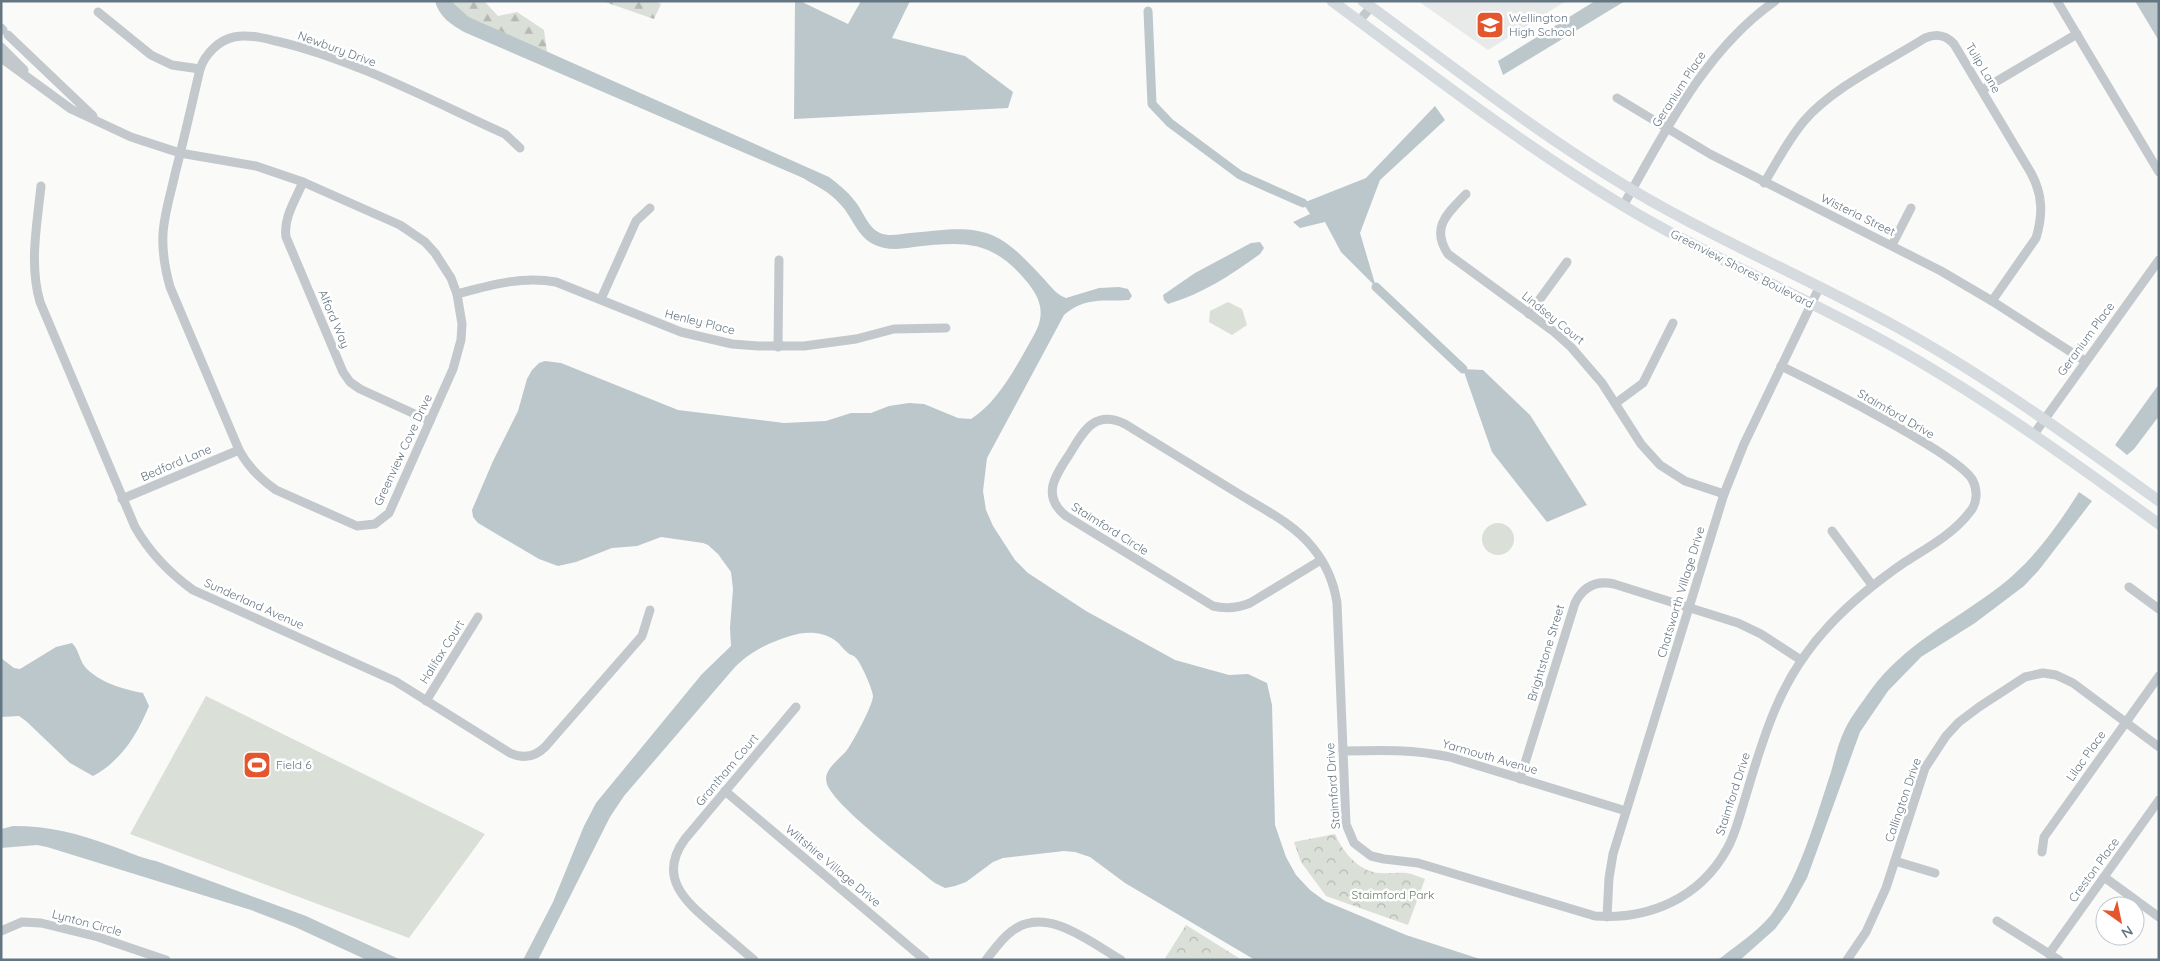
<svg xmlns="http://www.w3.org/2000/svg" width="2160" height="961" viewBox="0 0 2160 961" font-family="Quicksand,sans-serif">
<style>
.built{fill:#e8e9e9}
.forest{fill:url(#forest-firs)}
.park{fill:url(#park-crowns)}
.pitch{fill:#dadfd7}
.water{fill:#bbc7cb}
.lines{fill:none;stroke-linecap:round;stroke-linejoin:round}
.canal{stroke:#bbc7cb;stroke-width:9}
.street{stroke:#c3c8cc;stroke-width:9}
.secondary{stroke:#d6dbdf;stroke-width:11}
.labels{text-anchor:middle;stroke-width:5;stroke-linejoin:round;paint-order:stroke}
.poi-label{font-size:12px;fill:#657683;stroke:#fff;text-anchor:start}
.street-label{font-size:12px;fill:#657683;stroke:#fff}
.park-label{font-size:12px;fill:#687a64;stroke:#fff}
</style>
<defs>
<pattern id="forest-firs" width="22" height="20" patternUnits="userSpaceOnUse" patternTransform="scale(1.25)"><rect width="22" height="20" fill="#dadfd7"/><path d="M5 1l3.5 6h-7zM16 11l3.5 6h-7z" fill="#b4b9b4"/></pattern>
<pattern id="park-crowns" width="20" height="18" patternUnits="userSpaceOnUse" patternTransform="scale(1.25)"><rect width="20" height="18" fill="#dadfd7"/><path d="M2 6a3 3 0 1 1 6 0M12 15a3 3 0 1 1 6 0" fill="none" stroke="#b4b9b4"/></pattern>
</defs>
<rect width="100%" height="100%" fill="#fafaf8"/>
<path class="built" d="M1418,1H1566L1488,50Z"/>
<g class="forest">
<path d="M451,1H484L498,16L517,12L544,30L547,52L469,17Z"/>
<path d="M602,1H654L661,4L654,19Z"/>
</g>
<g class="park">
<path d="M1335,834C1343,852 1358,871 1379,873C1388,874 1398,872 1407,873C1413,874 1419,877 1425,879L1408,925L1326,896L1301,862L1294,842Z"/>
<path d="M1186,925L1242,960H1164Z"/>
</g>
<g class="pitch">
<path d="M1228,302L1242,309L1247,325L1232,335L1209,322L1210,311Z"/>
<circle cx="1498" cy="539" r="16"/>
<path d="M206,696L485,834L409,938L130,834Z"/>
</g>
<g class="water">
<path d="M435,1H451L469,17L829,177C838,184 847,191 854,200C863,210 867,227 880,233C889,237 901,234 910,233C936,231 969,224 994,236C1013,245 1029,263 1043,278C1050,285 1056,295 1066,298L1099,288L1119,287L1128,289L1132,296L1129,300C1103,302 1086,296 1064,315L987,458L983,491L986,510L993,526L1015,560L1028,573L1086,611L1175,660L1229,675L1248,674L1267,683L1272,705L1275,825L1286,857L1296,875L1310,890L1325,901L1406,935L1483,960H1255L1125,883L1090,857L1075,852L1064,851L1003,858L993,862L966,882L955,886L945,888L935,883C913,865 834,806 827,784C822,770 839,760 847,750C853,742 873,705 873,696C873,690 861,663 856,658C854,655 849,655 847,652C843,649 840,644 836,641C823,631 805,631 790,636C768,643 751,651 735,667L624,796L610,817L538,960H523L553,902L584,826L596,803L702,674L731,646L730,628L733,589L731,572L718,554L708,545L703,543L661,537L637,546L612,548L576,562L558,566L539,559L478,523L473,517L472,510L493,461L518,411L527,379L532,370L539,363L545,361L561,363L678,410L784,423L826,421L851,413H871L889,406L909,403L924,404L958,418L971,419C999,402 1018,363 1034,335C1045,315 1042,301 1028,283C993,240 966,241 914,247C900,249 886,251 873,244C857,236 852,216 840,204C830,192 816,186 803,178L464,32C452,25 439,17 435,1Z"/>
<path d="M795,1H800L848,24L861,1H910L892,38L965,56L1013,92L1008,108L794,119Z"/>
<path d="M1595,1H1625L1503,75L1498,61Z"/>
<path d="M2135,1H2158L2159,41Z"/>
<path d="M1435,106L1445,120L1380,180L1360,233L1376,287L1341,252L1325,222L1300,228L1293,222L1310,214L1303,203L1366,178Z"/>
<path d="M1260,242L1264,248L1260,254C1231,275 1202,294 1168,304L1164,300L1163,295L1195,273L1251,243Z"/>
<path d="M1463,369L1483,370L1530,415L1587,505L1547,522L1492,452Z"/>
<path d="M2159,384V416L2134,449L2127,455L2115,445Z"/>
<path d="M2079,492L2092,501L2039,570L2024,586L1975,623L1921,657L1888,691L1860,732L1807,878L1789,910L1775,929L1740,960H1717L1722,957C1738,944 1758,931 1771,915C1801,874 1815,820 1831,772C1835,758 1838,743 1845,729C1851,716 1862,703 1870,691C1903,645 1954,621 1999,587C2032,562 2057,527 2079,492Z"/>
<path d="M72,643C79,650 79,659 85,667C100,683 123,689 143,693L149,706C137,735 121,761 93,776L70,763L26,721L19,716L1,717V658L14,668L20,669L56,647Z"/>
<path d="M13,826C50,826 77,833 112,846C127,851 140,858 156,861L306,916L401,960H367L295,927L251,910L47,847L37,845L1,848V829Z"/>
</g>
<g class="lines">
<g class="canal">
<path d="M1148,11L1152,104L1170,123L1240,175L1303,203"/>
<path d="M1376,287L1463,369"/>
</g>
<g class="street">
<path d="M2057,1L2159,172"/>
<path d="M98,12L151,55L172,65L200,69"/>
<path d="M1359,21L1371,7"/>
<path d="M1,28L3,30"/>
<path d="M8,35L93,116"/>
<path d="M1,47L24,70"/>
<path d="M1,58L71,109L131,137L180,153L256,166L303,182L400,225L425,242L435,253L451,278L457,294L462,324L461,340L453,369L389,513L375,524L357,526L276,490C260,479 248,467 239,450L170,287C165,269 162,252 163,234C164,214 171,193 175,174C184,139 192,104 200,69C205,54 219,40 234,37C248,34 263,38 276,41C354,59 432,101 505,134L520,148"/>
<path d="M1982,90L2077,34"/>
<path d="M1617,98L1710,154L1941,271L1992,301L2085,361"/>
<path d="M303,182C296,199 283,218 286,237L343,372L350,382L360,389L430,421"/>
<path d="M1764,183C1777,162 1788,140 1804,121C1833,87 1887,62 1925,38C1937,33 1946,35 1954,44L2031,173C2043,195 2043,215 2036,238L1992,301"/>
<path d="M41,186C37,225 29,264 40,302L135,527C150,553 168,572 193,590L395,681L510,753C523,759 535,757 545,747L642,636L650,610"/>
<path d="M1466,194C1448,213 1430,227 1448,254L1553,331L1571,347L1602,383L1641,444L1660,465L1685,481L1724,494"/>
<path d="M1623,206C1664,133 1705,50 1775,1"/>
<path d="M1892,245L1911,208"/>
<path d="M457,294C491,285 521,276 556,282L681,332L732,344L758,346H804L856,339L894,329L946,328"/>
<path d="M601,299L636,221L650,208"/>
<path d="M1529,314L1567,262"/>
<path d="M778,347L779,260"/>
<path d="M1616,403L1643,383L1673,323"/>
<path d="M2034,434L2159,260"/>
<path d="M122,499L239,450"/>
<path d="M1832,531L1872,585"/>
<path d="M1321,560L1250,603C1238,608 1226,609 1213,606L1066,516C1041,496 1055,476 1069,455C1083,432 1094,409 1125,424C1163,447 1201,471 1239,494C1265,510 1294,524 1313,548C1326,564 1334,583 1337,603L1346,824L1354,843L1371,856L1384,859L1418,863L1595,916C1649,920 1700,898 1727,849C1735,835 1739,818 1744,802C1754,769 1763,736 1777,705C1804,642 1850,600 1905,562C1927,548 1953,534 1969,513C1977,505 1978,491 1973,481C1961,455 1814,382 1781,366"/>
<path d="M2129,587L2159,609"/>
<path d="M426,701L478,617"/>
<path d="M1343,751C1380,750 1414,749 1450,757L1626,811"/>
<path d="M1520,779L1575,603C1583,587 1596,580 1614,584L1738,623L1761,634L1801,660"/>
<path d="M725,791L925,960"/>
<path d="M2042,852L2044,837L2159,676"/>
<path d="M1895,861L1935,873"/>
<path d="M2104,877L2159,917"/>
<path d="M1607,917L1609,878L1613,854L1724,494L1744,444L1819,288"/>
<path d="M1997,921L2059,960"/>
<path d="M1,931L22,922L41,923L98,937L166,960"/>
<path d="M2049,954L2159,800"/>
<path d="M754,960C740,948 727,937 713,925C685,901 657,877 685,839L796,707"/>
<path d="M986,960C994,950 1002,938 1012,931C1046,905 1090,942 1121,960"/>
<path d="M1847,960L1866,932L1886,888L1925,768L1946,736L1959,722L1979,707L2025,677L2043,673L2056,675L2073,683L2159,747"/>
</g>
<g class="secondary">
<path d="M1332,1C1427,71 1521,144 1622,205C1708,257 1801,295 1889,344C1984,397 2071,460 2159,524"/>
<path d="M1363,1C1452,66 1539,135 1634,191C1719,241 1809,279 1895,326C1988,377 2073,439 2159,501"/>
</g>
</g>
<defs>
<symbol id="school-square" viewBox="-11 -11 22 22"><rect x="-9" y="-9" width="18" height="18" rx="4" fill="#e4572e" stroke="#fff"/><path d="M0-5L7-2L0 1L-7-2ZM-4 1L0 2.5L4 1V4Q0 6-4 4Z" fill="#fff"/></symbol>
<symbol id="stadium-square" viewBox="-11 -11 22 22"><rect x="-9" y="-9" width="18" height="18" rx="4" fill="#e4572e" stroke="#fff"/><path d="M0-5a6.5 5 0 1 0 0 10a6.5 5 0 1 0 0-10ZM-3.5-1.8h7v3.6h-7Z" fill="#fff"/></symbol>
</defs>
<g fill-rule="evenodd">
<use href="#school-square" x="1474" y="9" width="32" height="32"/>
<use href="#stadium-square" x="241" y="749" width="32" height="32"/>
</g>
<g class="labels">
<g class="poi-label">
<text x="1509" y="22">Wellington<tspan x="1509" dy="14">High School</tspan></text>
<text x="276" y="769">Field 6</text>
</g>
<g class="street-label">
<text transform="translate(337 49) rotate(20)" y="4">Newbury Drive</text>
<text transform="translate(1983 68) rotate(59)" y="4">Tulip Lane</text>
<text transform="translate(1679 89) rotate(-57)" y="4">Geranium Place</text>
<text transform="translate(1858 215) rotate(26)" y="4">Wisteria Street</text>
<text transform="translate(1742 269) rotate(27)" y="4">Greenview Shores Boulevard</text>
<text transform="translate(1553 318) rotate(39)" y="4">Lindsey Court</text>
<text transform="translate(334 319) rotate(67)" y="4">Alford Way</text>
<text transform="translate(700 322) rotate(14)" y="4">Henley Place</text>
<text transform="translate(2086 339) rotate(-54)" y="4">Geranium Place</text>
<text transform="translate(1896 414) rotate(30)" y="4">Staimford Drive</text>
<text transform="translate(403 450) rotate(-65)" y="4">Greenview Cove Drive</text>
<text transform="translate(176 463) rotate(-23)" y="4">Bedford Lane</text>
<text transform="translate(1110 529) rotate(32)" y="4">Staimford Circle</text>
<text transform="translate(1681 592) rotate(-73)" y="4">Chatsworth Village Drive</text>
<text transform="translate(254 604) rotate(24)" y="4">Sunderland Avenue</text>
<text transform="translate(442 652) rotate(-58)" y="4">Halifax Court</text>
<text transform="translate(1546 653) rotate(-73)" y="4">Brightstone Street</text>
<text transform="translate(2086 756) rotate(-55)" y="4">Lilac Place</text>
<text transform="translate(1490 757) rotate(16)" y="4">Yarmouth Avenue</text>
<text transform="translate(727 770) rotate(-50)" y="4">Grantham Court</text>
<text transform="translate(1333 786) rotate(-94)" y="4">Staimford Drive</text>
<text transform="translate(1733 794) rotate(-72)" y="4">Staimford Drive</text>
<text transform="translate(1903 800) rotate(-71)" y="4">Callington Drive</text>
<text transform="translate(833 866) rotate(40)" y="4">Wiltshire Village Drive</text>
<text transform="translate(2094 870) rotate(-54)" y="4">Creston Place</text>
<text transform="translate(87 923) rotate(15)" y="4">Lynton Circle</text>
</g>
<g class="park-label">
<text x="1393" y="899">Staimford Park</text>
</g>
</g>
<rect width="2160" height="961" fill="none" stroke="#657683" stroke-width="5"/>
<g transform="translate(2120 921) rotate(147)"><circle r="24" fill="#ffffff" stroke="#c1c8cd"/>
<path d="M0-4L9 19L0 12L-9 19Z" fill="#e4572e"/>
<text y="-8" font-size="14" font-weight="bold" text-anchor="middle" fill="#657683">N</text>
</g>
</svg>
